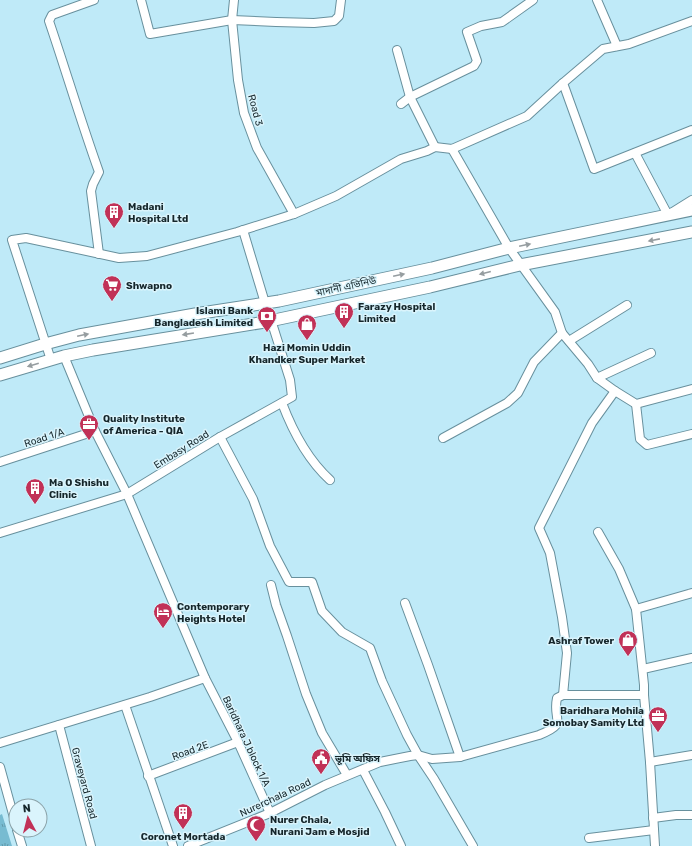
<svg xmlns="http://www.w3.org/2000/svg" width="692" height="846" viewBox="0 0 692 846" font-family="Rubik,'Noto Sans Bengali',sans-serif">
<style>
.park{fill:url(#park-tufts)}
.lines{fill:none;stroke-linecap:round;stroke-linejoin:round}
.minor-casing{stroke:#68909d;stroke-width:10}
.secondary-casing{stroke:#68909d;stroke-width:13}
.minor{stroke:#fff;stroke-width:8}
.secondary{stroke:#fff;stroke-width:11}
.oneway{fill:#969da0}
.labels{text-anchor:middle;stroke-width:3;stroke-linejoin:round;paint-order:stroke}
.street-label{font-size:10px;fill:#15262b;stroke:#daf4fc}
.poi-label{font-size:10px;font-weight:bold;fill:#15262b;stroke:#daf4fc;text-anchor:start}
</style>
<defs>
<pattern id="park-tufts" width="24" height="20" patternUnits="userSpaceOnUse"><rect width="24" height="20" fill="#77bbd1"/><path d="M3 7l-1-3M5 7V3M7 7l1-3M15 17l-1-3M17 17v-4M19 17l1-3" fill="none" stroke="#6098aa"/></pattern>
</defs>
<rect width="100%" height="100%" fill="#bfeaf8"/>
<path class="park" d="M2,814L12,846H0V815Z"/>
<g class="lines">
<defs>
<g id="minor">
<path d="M94,0L52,15L49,21C66,71 81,122 99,172L93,184L91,191L99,254"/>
<path d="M141,0L150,34L232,20L276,22L314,23L334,21L339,16L341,0"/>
<path d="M234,0L232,20L238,80L244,113L257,148L294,214"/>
<path d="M597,0L617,46"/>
<path d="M397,50L410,97L435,147"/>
<path d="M563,83L594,169L692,130"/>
<path d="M401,104L410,97L474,66L477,61L467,32L481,26L502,22L533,0"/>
<path d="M452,149L509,248L555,312L562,333L588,364L597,378L615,391L636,404L692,389"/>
<path d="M635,153L668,215L692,200"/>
<path d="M243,230L265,303"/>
<path d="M569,341L627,305"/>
<path d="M64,356L95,431L127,494L205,678L238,742L270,813"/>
<path d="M51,360L12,240L26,238L119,258L147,256L237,232L294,214L336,196L401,159L427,151L435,147L452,149L527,116L563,83L603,49L629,44L692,21"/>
<path d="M597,378L651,353"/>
<path d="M282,403C293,432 307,459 330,480"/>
<path d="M636,404L640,439L647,445L692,434"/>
<path d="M220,437L253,499L270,546L289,582H312L322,611L342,632L370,648L382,681L407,735L418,755L434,779L473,846"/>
<path d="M443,438L507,403L518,393L534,362L562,333"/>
<path d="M0,462L95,431"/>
<path d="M598,532L619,569L636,609L644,685V695L650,762L655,846"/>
<path d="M0,533L127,494L220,437L292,397L290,380L271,320"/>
<path d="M271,585L276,605L287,636L306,694L322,733L347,775"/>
<path d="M405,603L428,665L460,757"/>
<path d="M636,609L692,593"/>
<path d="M643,669L692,658"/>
<path d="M563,695L567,653L562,617L550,553L539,528L592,423L615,391"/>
<path d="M125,705L173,846"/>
<path d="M59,725L91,846"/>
<path d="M0,743L150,697L205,678"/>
<path d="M650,762L692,755"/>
<path d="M0,767L16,825"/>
<path d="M363,770L385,812L401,846"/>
<path d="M148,776L238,742"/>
<path d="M653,818L676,815H692"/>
<path d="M17,830L22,846"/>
<path d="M589,838L654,830"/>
<path d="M188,846L270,813L325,785L380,762L410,756L418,755L432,759L460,757L539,735C569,723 552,721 557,698L563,695H644"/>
</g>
<g id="secondary">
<path d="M0,358L45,344L79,335L195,314L279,301L432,268L509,248L692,210"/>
<path d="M0,375L64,356L93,350L265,322L430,287L520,265L692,232"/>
</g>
</defs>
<use href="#minor" class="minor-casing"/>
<use href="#secondary" class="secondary-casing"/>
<use href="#minor" class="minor"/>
<use href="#secondary" class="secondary"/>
</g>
<defs><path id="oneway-solid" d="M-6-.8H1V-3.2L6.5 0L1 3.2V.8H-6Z"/></defs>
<g class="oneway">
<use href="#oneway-solid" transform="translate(654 240) rotate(169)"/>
<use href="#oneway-solid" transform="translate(525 245) rotate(-12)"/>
<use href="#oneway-solid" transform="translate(485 273) rotate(166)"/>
<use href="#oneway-solid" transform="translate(399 275) rotate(-12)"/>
<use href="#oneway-solid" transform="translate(188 334) rotate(171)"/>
<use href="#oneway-solid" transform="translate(83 335) rotate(-12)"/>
<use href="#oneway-solid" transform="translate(33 365) rotate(164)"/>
</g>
<defs>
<symbol id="building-pin" viewBox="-11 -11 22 30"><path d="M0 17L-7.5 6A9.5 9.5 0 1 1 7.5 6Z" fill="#c13157" stroke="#daf4fc"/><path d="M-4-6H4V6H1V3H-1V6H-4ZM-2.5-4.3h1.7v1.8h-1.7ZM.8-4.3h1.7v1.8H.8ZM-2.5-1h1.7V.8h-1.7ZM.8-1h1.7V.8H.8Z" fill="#fff"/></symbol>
<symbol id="supermarket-pin" viewBox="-11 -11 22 30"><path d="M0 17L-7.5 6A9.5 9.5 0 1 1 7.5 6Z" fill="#c13157" stroke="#daf4fc"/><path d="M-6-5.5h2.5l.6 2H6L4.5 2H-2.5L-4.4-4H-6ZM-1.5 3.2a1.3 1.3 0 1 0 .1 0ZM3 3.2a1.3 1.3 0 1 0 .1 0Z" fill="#fff"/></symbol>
<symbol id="bank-pin" viewBox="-11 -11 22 30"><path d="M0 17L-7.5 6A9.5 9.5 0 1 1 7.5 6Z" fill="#c13157" stroke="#daf4fc"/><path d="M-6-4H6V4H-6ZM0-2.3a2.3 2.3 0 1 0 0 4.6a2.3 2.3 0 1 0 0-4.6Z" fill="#fff"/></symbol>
<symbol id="shop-pin" viewBox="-11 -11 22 30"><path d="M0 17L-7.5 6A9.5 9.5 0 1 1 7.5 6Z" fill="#c13157" stroke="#daf4fc"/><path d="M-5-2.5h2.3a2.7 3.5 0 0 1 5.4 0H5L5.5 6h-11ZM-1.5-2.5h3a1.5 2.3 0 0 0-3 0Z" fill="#fff"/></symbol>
<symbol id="office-pin" viewBox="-11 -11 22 30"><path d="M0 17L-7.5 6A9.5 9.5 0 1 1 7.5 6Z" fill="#c13157" stroke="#daf4fc"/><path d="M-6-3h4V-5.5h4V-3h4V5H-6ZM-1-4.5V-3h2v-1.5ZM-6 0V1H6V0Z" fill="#fff"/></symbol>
<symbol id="hotel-pin" viewBox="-11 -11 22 30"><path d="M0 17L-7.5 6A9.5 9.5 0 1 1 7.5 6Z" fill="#c13157" stroke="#daf4fc"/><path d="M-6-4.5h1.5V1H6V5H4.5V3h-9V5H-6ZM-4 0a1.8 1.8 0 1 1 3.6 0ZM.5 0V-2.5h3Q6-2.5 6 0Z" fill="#fff"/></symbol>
<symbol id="civic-pin" viewBox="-11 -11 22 30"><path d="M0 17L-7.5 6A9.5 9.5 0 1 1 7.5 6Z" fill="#c13157" stroke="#daf4fc"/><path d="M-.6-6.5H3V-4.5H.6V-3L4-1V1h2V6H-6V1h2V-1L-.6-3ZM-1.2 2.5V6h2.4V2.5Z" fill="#fff"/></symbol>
<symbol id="mosque-pin" viewBox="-11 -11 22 30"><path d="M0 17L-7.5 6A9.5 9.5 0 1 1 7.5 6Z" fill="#c13157" stroke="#daf4fc"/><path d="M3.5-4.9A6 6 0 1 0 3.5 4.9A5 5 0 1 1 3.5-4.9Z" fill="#fff"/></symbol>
</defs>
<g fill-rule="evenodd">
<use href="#building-pin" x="103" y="201" width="22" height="30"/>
<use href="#supermarket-pin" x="101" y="274" width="22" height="30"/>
<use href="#building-pin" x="333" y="301" width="22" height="30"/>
<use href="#bank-pin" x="256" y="305" width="22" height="30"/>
<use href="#shop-pin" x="296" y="313" width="22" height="30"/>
<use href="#office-pin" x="78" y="413" width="22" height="30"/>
<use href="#building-pin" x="24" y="477" width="22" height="30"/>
<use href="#hotel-pin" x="152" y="601" width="22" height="30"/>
<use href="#shop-pin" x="617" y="629" width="22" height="30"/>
<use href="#office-pin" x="647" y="705" width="22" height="30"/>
<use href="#civic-pin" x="310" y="747" width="22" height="30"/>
<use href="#building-pin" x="172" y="802" width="22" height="30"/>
<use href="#mosque-pin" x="245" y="814" width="22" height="30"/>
</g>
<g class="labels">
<g class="street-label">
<text transform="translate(256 110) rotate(75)" y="4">Road 3</text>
<text transform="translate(346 286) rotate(-12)" y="4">মাদানী এভিনিউ</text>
<text transform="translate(44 437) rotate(-18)" y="4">Road 1/A</text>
<text transform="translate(181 449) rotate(-32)" y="4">Embasy Road</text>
<text transform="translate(247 741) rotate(65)" y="4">Baridhara J block 1/A</text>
<text transform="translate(190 750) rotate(-20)" y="4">Road 2E</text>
<text transform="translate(85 783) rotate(75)" y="4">Graveyard Road</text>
<text transform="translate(275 797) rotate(-25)" y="4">Nurerchala Road</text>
</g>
<g class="poi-label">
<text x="128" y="210">Madani<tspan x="128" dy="12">Hospital Ltd</tspan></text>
<text x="126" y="289">Shwapno</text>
<text x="358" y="310">Farazy Hospital<tspan x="358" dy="12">Limited</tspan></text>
<text x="253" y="314" text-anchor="end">Islami Bank<tspan x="253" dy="12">Bangladesh Limited</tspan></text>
<text x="307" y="351" text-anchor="middle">Hazi Momin Uddin<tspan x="307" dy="12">Khandker Super Market</tspan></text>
<text x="103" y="422">Quality Institute<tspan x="103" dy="12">of America - QIA</tspan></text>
<text x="49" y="486">Ma O Shishu<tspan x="49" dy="12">Clinic</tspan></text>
<text x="177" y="610">Contemporary<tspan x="177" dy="12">Heights Hotel</tspan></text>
<text x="614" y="644" text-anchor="end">Ashraf Tower</text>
<text x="644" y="714" text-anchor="end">Baridhara Mohila<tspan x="644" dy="12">Somobay Samity Ltd</tspan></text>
<text x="335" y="762">ভূমি অফিস</text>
<text x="270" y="823">Nurer Chala,<tspan x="270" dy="12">Nurani Jam e Mosjid</tspan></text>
<text x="183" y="840" text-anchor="middle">Coronet Mortada</text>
</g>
</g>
<g transform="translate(28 818) rotate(353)"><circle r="19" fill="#daf4fc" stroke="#8ba2a8"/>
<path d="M0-3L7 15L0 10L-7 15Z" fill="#c13157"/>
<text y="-6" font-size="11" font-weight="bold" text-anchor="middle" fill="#15262b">N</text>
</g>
</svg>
